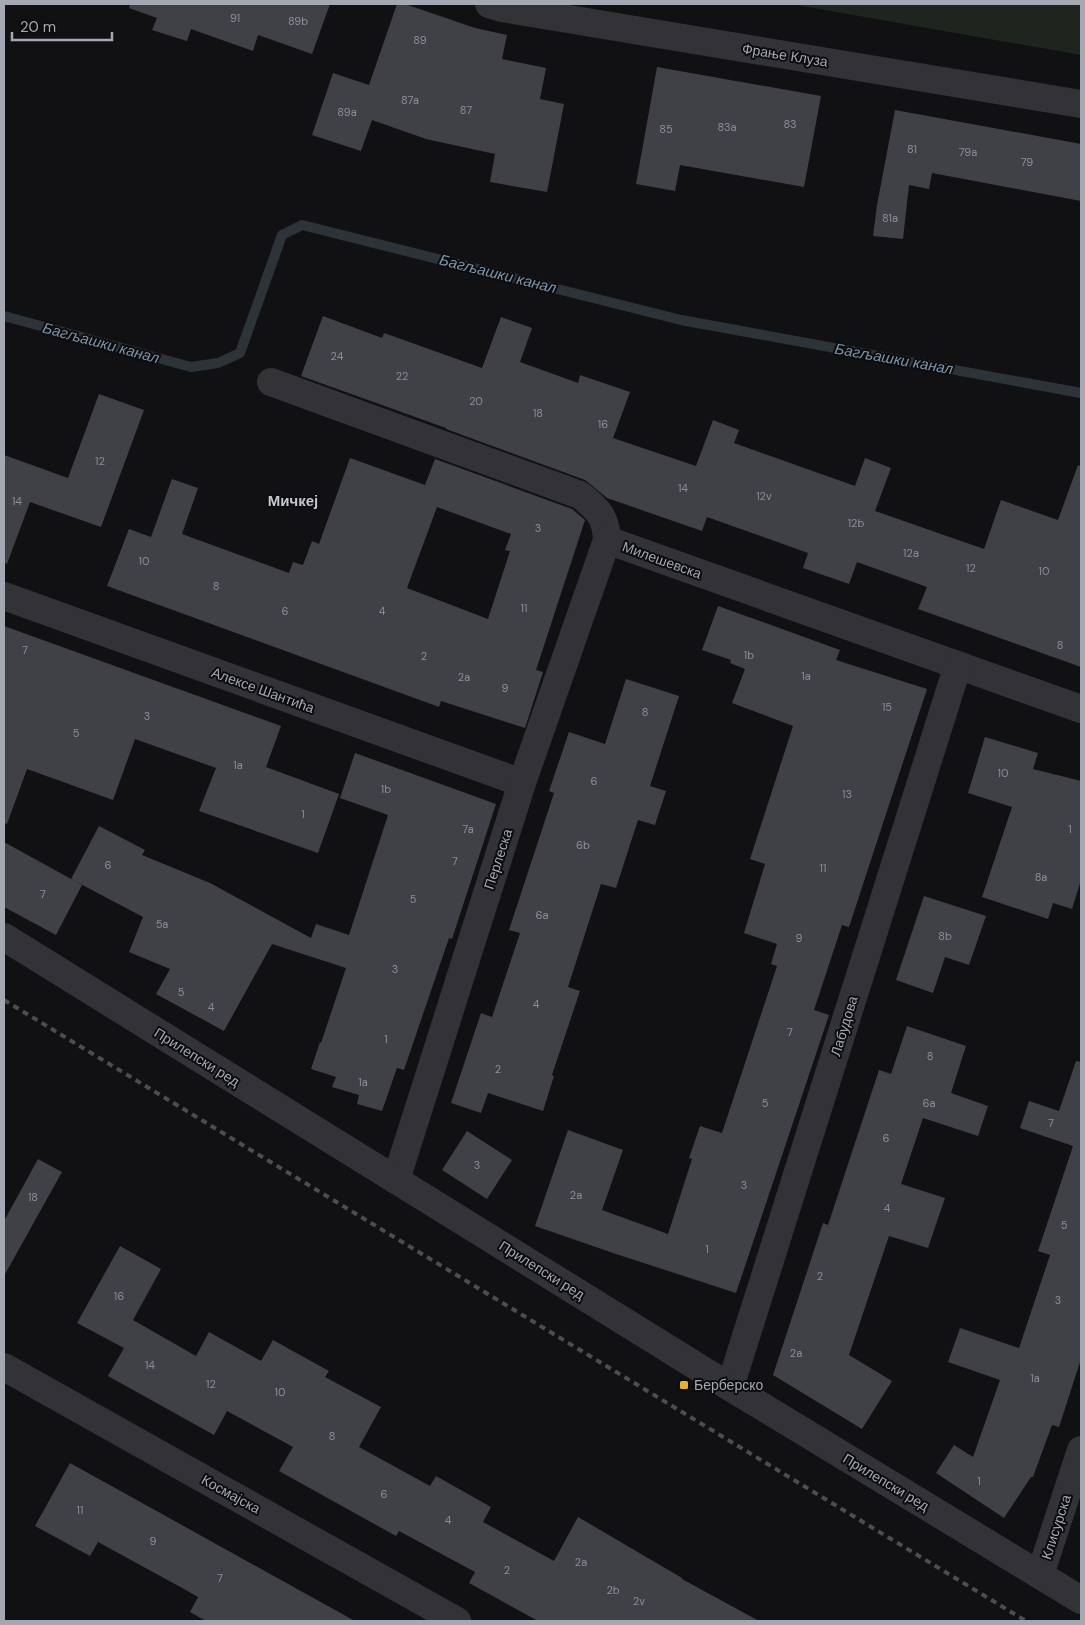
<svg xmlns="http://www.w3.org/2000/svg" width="1085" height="1625" viewBox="0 0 1085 1625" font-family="'DM Sans',sans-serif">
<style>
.green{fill:#1e251f}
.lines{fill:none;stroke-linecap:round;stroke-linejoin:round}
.stream{stroke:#2c343a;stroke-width:10}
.building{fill:#404146;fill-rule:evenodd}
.minor{stroke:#333337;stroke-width:28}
.tertiary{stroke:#333337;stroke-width:28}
.rail{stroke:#4c4d52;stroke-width:4;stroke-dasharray:6 5;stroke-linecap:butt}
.poi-dot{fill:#e6ae36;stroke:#0c0c0e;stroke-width:2}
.labels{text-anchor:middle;stroke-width:4;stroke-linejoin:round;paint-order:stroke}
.number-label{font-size:11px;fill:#8a8e98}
.street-label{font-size:14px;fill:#a3a8b3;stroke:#0c0c0e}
.poi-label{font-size:14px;fill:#a3a8b3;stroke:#0c0c0e;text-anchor:start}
.water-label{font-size:15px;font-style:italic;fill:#7c95ac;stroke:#0c0c0e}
.neighbourhood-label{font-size:15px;font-weight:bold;fill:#c4c7cf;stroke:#0c0c0e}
</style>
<rect width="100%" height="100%" fill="#111113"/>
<path class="green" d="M791,4H1081V55Z"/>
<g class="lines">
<path class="stream" d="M4,316L191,367L218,363L240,353L282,235L302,225L681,320L1081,393"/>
</g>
<g class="building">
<path d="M130,4H330L312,54L258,35L253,51L191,29L187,41L152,30L157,18L129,8Z"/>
<path d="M397,4H405L475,28L507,35L502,59L546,68L540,99L564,104L547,192L490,182L495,154L426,139L372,120L361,151L312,135L333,73L369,85Z"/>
<path d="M657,67L821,96L804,187L680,165L675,191L636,184Z"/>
<path d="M895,110L1081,144V201L932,173L929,189L909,185L903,239L873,236L877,205Z"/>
<path d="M323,316L382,338L384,333L482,368L501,317L532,328L520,362L578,383L580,375L630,392L613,438L696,466L713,420L739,430L734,443L855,486L865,458L891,468L875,511L984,549L1001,500L1058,520L1078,465L1081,466V667L918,609L927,587L857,562L849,584L803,568L808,553L707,517L702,531L607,498L585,480L446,429V428L301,376Z"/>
<path d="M99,394L144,410L101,527L30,502L7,564L4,563V455L68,478Z"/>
<path d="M350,458L425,485L435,459L572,509L585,520L536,670L543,672L525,728L441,701L439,707L107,586L129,529L151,537L172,479L198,488L182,534L289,573L293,562L303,565L312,541L319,544ZM437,507L511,534L505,550L510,551L488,619L407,588Z"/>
<path d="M718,606L840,650L836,660L927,689L849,927L842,925L814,1010L829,1015L736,1293L616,1254L535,1226L568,1130L623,1150L602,1210L668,1234L692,1159L689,1158L700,1126L722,1133L777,966L771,964L777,944L744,933L765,864L750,859L793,726L732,703L745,669L730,663L731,660L702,650Z"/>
<path d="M4,626L281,726L266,767L339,794L318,853L199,811L216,768L135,739L113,800L27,769L7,824L4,823Z"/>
<path d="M626,679L679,696L650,786L666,791L655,825L638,820L616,888L601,884L568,987L580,991L552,1075L554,1076L543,1111L488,1093L481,1113L451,1103L481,1013L492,1017L520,933L509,930L554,793L549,791L569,732L605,744Z"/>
<path d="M985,737L1038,753L1033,769L1081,781V880L1072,909L1053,903L1048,919L982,897L1012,807L968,793Z"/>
<path d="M355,753L496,804L452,939L449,938L404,1070L397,1068L382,1111L357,1104L359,1095L332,1087L336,1077L311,1069L320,1042L321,1043L346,968L272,944L224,1031L156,994L170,969L129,952L143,917L71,879L99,826L145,850L142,855L210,883L311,938L316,924L349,935L388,815L340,798Z"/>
<path d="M4,842L82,885L56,935L4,907Z"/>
<path d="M924,896L986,916L969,965L945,957L933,993L896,980Z"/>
<path d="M907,1026L966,1046L951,1093L988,1106L978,1136L923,1118L901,1184L945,1198L928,1248L889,1236L849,1355L892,1381L862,1429L773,1375L823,1223L828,1225L879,1070L891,1074Z"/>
<path d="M1076,1061L1081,1062V1359L1059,1427L1052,1425L1033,1477H1031L1004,1518L936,1473L954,1445L973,1457L1000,1380L948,1362L960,1328L1019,1348L1050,1255L1038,1251L1073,1146L1020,1128L1029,1101L1059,1111Z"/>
<path d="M467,1131L512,1160L487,1199L442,1170Z"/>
<path d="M38,1159L62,1172L4,1276V1221Z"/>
<path d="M120,1246L161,1269L133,1320L196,1356L209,1332L261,1361L273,1340L329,1371L325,1377L381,1407L359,1447L430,1486L436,1476L491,1507L483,1522L554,1561L578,1517L682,1578V1579L759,1621H538L469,1583L475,1572L399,1531L396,1536L279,1471L293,1447L227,1411L214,1435L108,1376L124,1348L77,1323Z"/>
<path d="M70,1463L272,1575L355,1621H206L190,1612L198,1597L184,1589L98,1542L90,1556L35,1526Z"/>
</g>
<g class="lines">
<g class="minor">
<path d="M489,4L502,8L1081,104"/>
<path d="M271,382L580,495C598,509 606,517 607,540L1081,709"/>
<path d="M4,596L522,783"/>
<path d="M396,1180L522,783L607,540"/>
<path d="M4,1367L457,1621"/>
<path d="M730,1387L958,665"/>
<path d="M1040,1575L1081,1450"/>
</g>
<path class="tertiary" d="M4,937L730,1387L1081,1600"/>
<path class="rail" d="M4,1000L1026,1621"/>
</g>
<rect class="poi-dot" x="679" y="1380" width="10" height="10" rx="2.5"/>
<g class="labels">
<g class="number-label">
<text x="235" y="22">91</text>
<text x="298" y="25">89b</text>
<text x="420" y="44">89</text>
<text x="410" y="104">87a</text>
<text x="466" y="114">87</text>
<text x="347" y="116">89a</text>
<text x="790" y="128">83</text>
<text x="727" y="131">83a</text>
<text x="666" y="133">85</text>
<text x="912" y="153">81</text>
<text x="968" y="156">79a</text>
<text x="1027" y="166">79</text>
<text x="890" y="222">81a</text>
<text x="337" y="360">24</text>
<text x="402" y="380">22</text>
<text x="476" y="405">20</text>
<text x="538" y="417">18</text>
<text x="603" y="428">16</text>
<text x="100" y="465">12</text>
<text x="683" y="492">14</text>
<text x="764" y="500">12v</text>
<text x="17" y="505">14</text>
<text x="856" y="527">12b</text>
<text x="538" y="532">3</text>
<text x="911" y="557">12a</text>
<text x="144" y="565">10</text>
<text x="971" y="572">12</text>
<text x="1044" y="575">10</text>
<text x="216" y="590">8</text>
<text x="524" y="612">11</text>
<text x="285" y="615">6</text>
<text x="382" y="615">4</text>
<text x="1060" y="649">8</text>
<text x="25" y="654">7</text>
<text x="749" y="659">1b</text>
<text x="424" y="660">2</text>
<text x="806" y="680">1a</text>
<text x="464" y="681">2a</text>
<text x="505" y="692">9</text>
<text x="887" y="711">15</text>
<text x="645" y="716">8</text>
<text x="147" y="720">3</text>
<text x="76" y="737">5</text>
<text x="238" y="769">1a</text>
<text x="1003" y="777">10</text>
<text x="594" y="785">6</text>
<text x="386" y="793">1b</text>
<text x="847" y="798">13</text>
<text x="303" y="818">1</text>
<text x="468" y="833">7a</text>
<text x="1070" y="833">1</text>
<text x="583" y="849">6b</text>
<text x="455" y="865">7</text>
<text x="108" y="869">6</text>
<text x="823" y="872">11</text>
<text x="1041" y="881">8a</text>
<text x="43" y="898">7</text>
<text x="413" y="903">5</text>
<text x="542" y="919">6a</text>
<text x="162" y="928">5a</text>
<text x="945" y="940">8b</text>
<text x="799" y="942">9</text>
<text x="395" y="973">3</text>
<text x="181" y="996">5</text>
<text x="536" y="1008">4</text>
<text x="211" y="1011">4</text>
<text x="790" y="1036">7</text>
<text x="386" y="1043">1</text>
<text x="930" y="1060">8</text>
<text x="498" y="1073">2</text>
<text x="363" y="1086">1a</text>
<text x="765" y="1107">5</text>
<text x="929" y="1107">6a</text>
<text x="1051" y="1127">7</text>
<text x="886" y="1142">6</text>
<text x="477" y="1169">3</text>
<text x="744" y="1189">3</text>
<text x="576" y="1199">2a</text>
<text x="33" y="1201">18</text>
<text x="887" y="1212">4</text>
<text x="1064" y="1229">5</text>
<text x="707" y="1253">1</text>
<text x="820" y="1280">2</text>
<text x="119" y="1300">16</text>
<text x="1058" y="1304">3</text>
<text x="796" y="1357">2a</text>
<text x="150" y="1369">14</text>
<text x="1035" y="1382">1a</text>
<text x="211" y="1388">12</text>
<text x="280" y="1396">10</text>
<text x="332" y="1440">8</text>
<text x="979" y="1485">1</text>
<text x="384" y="1498">6</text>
<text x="80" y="1514">11</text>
<text x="448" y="1524">4</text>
<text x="153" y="1545">9</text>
<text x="581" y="1566">2a</text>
<text x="507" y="1574">2</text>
<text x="220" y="1582">7</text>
<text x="613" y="1594">2b</text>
<text x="639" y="1605">2v</text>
</g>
<g class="street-label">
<text transform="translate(785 55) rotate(9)" y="5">Фрање Клуза</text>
<text transform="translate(662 560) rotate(20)" y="5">Милешевска</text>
<text transform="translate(263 690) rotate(20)" y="5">Алексе Шантића</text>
<text transform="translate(498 859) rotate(-72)" y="5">Перлеска</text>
<text transform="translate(844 1026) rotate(-73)" y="5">Лабудова</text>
<text transform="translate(197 1057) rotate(32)" y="5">Прилепски ред</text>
<text transform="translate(542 1270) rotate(32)" y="5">Прилепски ред</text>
<text transform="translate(886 1482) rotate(31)" y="5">Прилепски ред</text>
<text transform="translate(231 1494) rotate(29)" y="5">Космајска</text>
<text transform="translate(1056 1527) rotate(-72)" y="5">Клисурска</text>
</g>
<g class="poi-label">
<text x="694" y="1390">Берберско</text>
</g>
<g class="water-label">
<text transform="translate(498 274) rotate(14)" y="5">Багљашки канал</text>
<text transform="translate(101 343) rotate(15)" y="5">Багљашки канал</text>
<text transform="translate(894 359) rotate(10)" y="5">Багљашки канал</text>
</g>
<g class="neighbourhood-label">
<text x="293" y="506">Мичкеј</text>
</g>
</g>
<rect width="1085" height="1625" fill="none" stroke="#a3a8b3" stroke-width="10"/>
<path d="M12 32v8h100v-8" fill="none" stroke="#a3a8b3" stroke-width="2.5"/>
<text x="20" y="32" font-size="15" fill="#a3a8b3" stroke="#0c0c0e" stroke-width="4" paint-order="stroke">20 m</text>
</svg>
